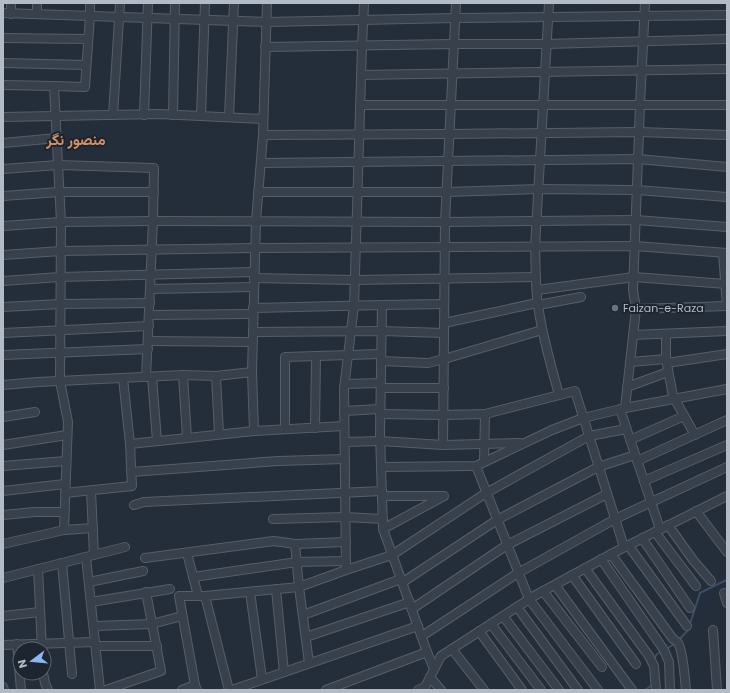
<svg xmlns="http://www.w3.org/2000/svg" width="730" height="693" viewBox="0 0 730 693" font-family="Poppins,Vazirmatn,sans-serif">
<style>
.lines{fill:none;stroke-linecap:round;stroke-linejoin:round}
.stream{stroke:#3a4d63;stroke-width:2}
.minor-casing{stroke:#565e69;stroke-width:10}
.minor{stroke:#38404b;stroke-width:8}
.worship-dot{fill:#6b7280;stroke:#1d2530;stroke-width:1.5}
.labels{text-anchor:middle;stroke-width:4;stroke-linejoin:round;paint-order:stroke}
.poi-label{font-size:11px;fill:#b3bbc7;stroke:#1d2530;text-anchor:start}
.district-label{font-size:15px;font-weight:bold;fill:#cf9166;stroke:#1d2530}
</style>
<rect width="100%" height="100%" fill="#242e3b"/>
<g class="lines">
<g class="stream">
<path d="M679,640L688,630L700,593L720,583L727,580"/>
<path d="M666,649L676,643"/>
<path d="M654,661L656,655L662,651"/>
<path d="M645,690L652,685"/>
</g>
<defs>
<g id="minor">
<path d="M37,3V14"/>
<path d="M549,3L535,247C536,266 535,286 538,305C542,336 551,365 559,395"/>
<path d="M3,13L267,22L455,18L727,15"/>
<path d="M11,14V3"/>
<path d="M3,38L88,39"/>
<path d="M265,47L453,44H546L727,39"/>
<path d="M3,63L86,65"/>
<path d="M361,75L727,69"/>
<path d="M3,85L54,86L61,222L60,381L68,422L64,530"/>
<path d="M54,86L85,87L90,16V3"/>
<path d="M360,105H727"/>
<path d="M113,115L120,3"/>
<path d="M144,115L148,3"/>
<path d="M173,115L175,3"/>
<path d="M201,116L205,3"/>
<path d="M3,117L159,114L263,119"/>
<path d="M229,117L234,3"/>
<path d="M263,135L449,134L639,132L727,135"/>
<path d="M3,143L57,138"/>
<path d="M261,163L638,159L727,167"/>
<path d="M3,169L58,165L154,168L153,221L146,377"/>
<path d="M258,192H446L539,189L637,190L727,197"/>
<path d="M3,196L59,192H154"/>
<path d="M3,226L61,222L153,221L445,222L636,220L727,227"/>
<path d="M723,253L727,306"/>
<path d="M3,255L61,251L255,248L635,246L727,253"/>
<path d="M254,278L354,280L536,277"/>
<path d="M3,281L60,277L254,272"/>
<path d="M150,289L254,287"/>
<path d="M537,290L634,277L726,284"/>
<path d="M382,305L444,304"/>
<path d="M538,305L581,297"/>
<path d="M3,307L60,304L150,303"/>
<path d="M253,308L382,305L380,434L383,529L427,652L434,669"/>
<path d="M636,309L727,306"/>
<path d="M149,315L253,314"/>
<path d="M444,323L537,303"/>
<path d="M253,332L382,331L444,333"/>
<path d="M3,333L149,326"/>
<path d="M666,334V359L673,396L695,435"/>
<path d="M633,335L727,331"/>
<path d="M148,341L252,342"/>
<path d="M3,355L148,349"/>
<path d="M381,361L428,363L444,359L542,330"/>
<path d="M630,362L666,359"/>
<path d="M667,363L727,354"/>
<path d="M183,375L187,438"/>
<path d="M216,376L219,434"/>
<path d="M152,377L157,441"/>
<path d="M345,384L381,383"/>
<path d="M3,385L38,382L183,375L216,376L252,372"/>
<path d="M627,387L668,372"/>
<path d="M381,388H444"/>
<path d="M625,408L727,389"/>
<path d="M620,409L660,529"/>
<path d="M344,411L380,409"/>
<path d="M380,414L443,415L485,414L575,391L624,547"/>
<path d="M3,417L35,412"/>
<path d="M315,428L316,356"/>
<path d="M285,429V357L381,354"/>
<path d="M254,431L252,372L256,221L263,135L267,3"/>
<path d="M630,440L684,416"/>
<path d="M345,442L380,441L443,445L520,443"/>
<path d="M130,444L254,431L344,426"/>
<path d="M3,445L67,435"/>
<path d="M443,445L445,222L456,3"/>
<path d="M637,461L727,420"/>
<path d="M484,462L485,414"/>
<path d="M3,466L66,461"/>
<path d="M476,466L529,599L598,690"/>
<path d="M381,467L476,466L552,430L583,418L625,408L636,309L633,290L640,105L645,3"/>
<path d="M131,472L278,461L345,459"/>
<path d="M644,481L727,445"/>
<path d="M3,491L65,484"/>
<path d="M91,491L94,555"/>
<path d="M65,493L132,486L130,444L123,378"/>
<path d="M382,496H444L383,529"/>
<path d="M134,505L144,502L382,491"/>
<path d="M696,511L727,552"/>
<path d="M3,515L35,512H64"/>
<path d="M273,519L345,517L383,519"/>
<path d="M668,525L693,560L711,581"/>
<path d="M655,532L696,586"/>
<path d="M642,538L690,608"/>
<path d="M3,544L64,530L93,528"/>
<path d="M295,544L346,542"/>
<path d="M628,545L687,626"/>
<path d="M187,553L198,596"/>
<path d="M611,554L673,639C674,640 677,641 678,643C683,650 685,680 686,690"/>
<path d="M86,557L100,690"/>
<path d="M145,558L274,541L295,544L299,587L309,663"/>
<path d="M601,559L664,650L669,662L670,690"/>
<path d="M62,563L72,674"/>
<path d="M585,568L649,656L654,666L656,690"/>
<path d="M38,569L42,648"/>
<path d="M346,570L344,388L354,306L362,46L364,3"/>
<path d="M572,575L636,664"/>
<path d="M193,577L297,562L346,561"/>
<path d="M3,578L125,547"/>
<path d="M89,582L143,571"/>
<path d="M403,582L497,520L598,467L635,455"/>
<path d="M555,585L632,690"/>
<path d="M276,589L284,672"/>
<path d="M543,591L602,667"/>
<path d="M250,592L262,679"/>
<path d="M724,593L727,603"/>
<path d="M205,596L229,690"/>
<path d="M91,602L170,589"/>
<path d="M517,607L578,690"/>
<path d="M412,609L507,545L607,494"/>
<path d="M303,615L401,579"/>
<path d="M3,616L40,612"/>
<path d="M503,616L559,690"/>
<path d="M491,624L541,690"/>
<path d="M94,626L152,624L182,616"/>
<path d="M713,630L717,690"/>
<path d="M479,631L522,690"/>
<path d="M422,636L518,573L615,519L727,467"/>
<path d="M306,637L410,602"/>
<path d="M17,644L21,690"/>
<path d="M3,645L95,642"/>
<path d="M96,646H157"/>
<path d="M452,649L484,690"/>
<path d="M43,673L45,683L48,690"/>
<path d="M430,677L441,690"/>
<path d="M3,687L4,690"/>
<path d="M106,690L161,671L146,592"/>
<path d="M182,690L195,685"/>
<path d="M197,690L195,685L179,596H205L299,587L346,570L392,555L486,493L589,436L626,429"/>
<path d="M232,690L418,626"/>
<path d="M326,690L427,652"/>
<path d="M418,690L425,687L441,656L534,596L617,551L727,496"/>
</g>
</defs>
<use href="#minor" class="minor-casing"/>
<use href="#minor" class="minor"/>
</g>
<circle class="worship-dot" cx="615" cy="308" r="4"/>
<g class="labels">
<g class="poi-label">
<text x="623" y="312">Faizan-e-Raza</text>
</g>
<g class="district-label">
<text x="76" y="145">منصور نگر</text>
</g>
</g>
<rect width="730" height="693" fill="none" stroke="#b3bbc7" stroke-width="8"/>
<g transform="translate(32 661) rotate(254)"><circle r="19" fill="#1d2530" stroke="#59616c"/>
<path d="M0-3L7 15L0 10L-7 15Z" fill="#8db7f2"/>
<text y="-6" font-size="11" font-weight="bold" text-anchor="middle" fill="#b3bbc7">N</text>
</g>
</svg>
